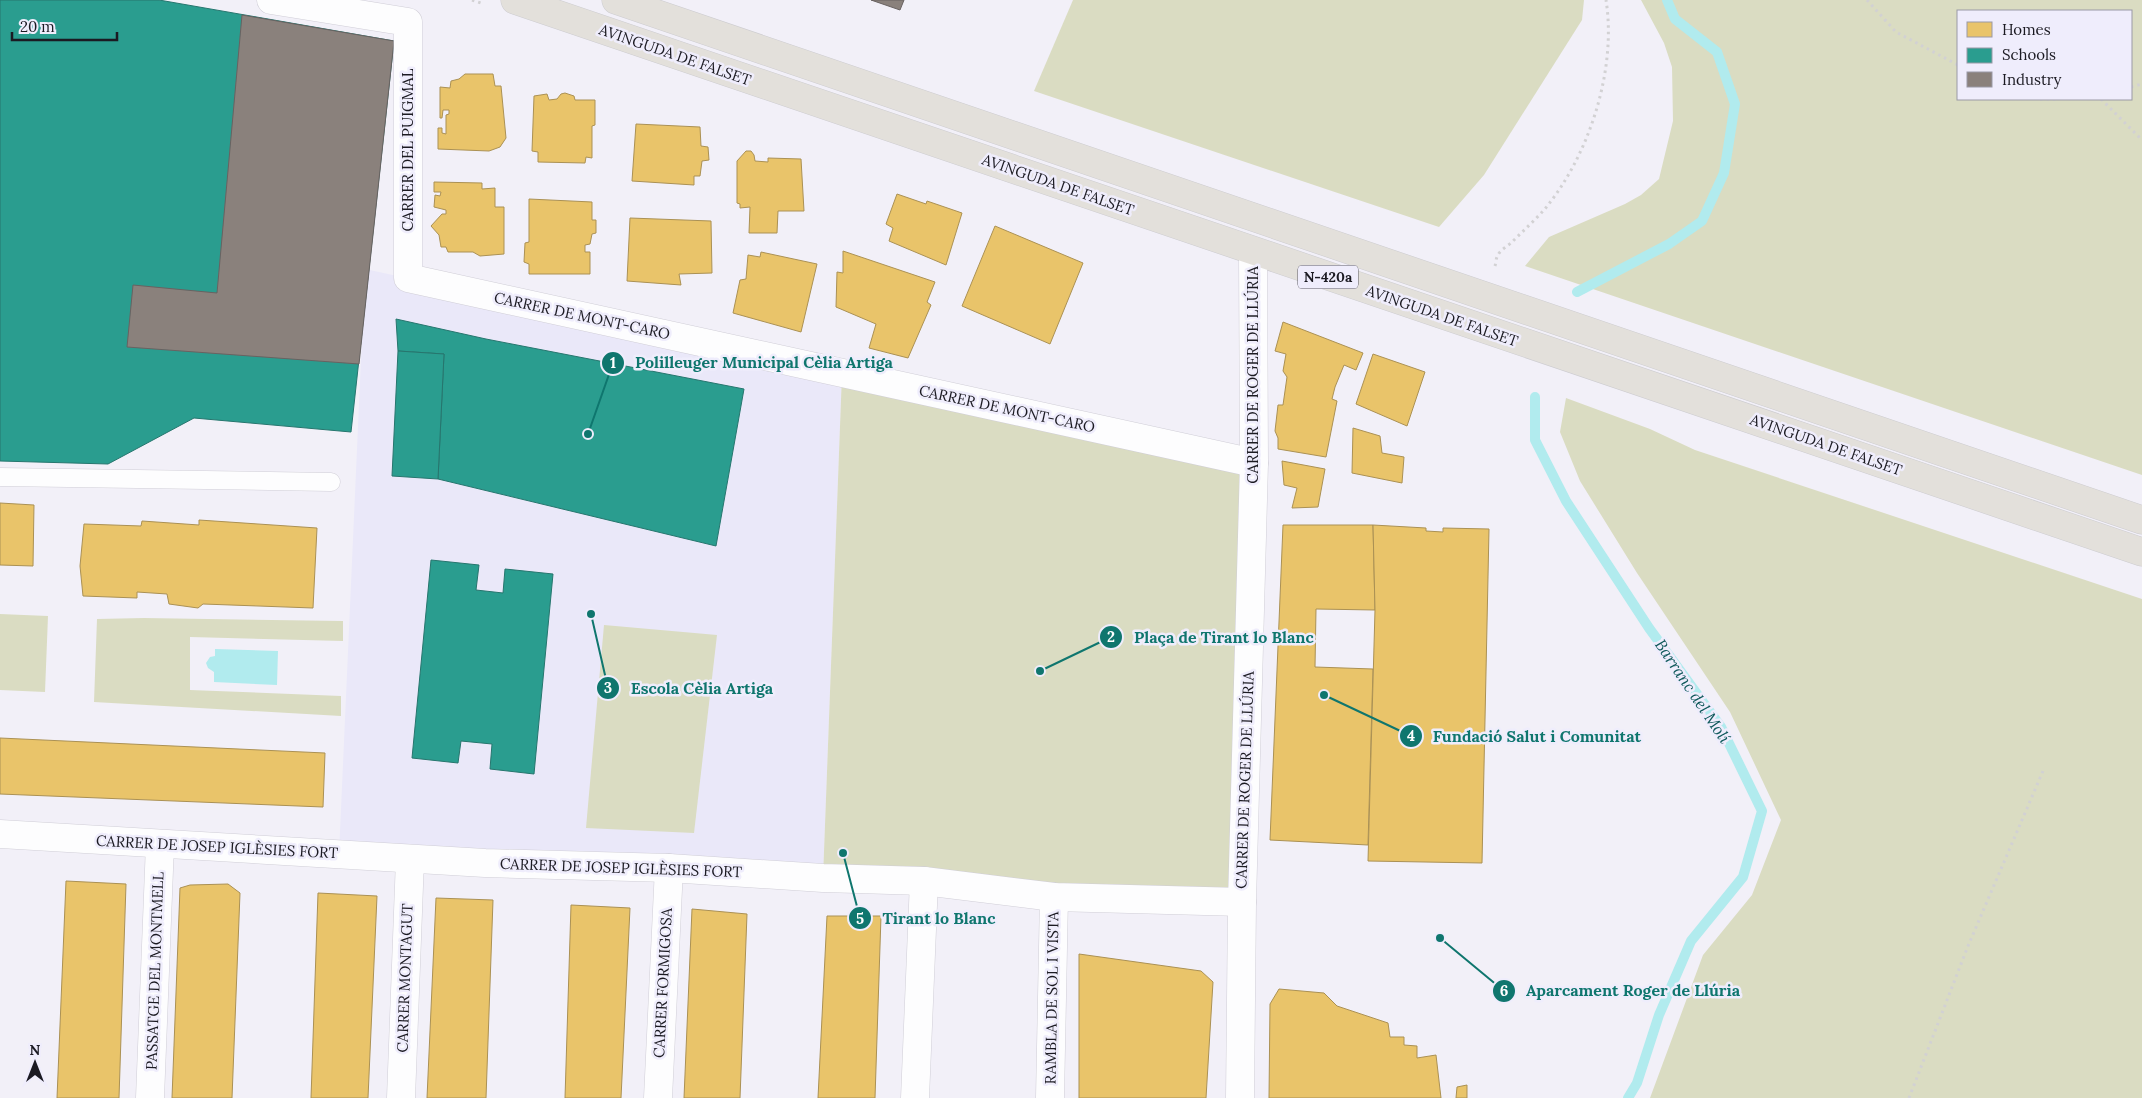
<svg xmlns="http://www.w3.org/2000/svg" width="2142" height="1098" viewBox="0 0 2142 1098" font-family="Lora,serif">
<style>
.built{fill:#eae8f9}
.green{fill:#dadcc2;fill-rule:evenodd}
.water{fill:#b1ebee}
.homes{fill:#e9c46a;stroke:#ab9154}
.schools{fill:#2a9d8f;stroke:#26766e}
.industry{fill:#8a817c;stroke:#696261}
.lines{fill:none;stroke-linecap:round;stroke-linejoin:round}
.stream{stroke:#b1ebee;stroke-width:10}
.service-casing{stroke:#d0ced7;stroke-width:19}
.minor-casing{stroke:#d0ced7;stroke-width:29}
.primary-casing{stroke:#cdccd0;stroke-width:29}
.path{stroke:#d2d1d3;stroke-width:3;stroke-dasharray:2.5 4;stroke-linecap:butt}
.service{stroke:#fdfdfe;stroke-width:18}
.minor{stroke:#fdfdfe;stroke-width:28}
.primary{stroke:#e3e0db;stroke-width:28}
.labels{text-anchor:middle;stroke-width:5;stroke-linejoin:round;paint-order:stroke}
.shield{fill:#efedfc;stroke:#5b5963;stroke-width:1}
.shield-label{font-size:14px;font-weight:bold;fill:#1b1a22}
.street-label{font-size:15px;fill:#1b1a22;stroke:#efedfc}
.water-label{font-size:16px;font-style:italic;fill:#0f595b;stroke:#efedfc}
.leader{fill:none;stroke:#0f766e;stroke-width:2}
.callout-dot{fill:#0f766e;stroke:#efedfc;stroke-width:2}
.mark-label{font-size:15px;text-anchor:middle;font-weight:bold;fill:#fff}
.callout-label{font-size:16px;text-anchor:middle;font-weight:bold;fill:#0f766e;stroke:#efedfc;stroke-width:5;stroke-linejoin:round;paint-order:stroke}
</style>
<rect width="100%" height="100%" fill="#f2f0f8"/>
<path class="built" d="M365,269L842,373L823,878L339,854Z"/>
<g class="green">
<path d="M1073,0H1584L1582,20L1484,175L1439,227L1034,91Z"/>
<path d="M1641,0H2142V475L1525,266L1549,237L1625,204L1641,195L1659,179L1673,121L1672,67L1664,43ZM1958,11H2131V99H1958Z"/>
<path d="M842,373L1254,463L1242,902L823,878Z"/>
<path d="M1566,398L1650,429L1695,450L2142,599V1098H1650L1703,955L1752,895L1781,820L1730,712L1637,573L1580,481L1560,432Z"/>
<path d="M0,614L48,616L45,692L0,690Z"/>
<path d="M144,618L343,621V641L190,637V690L341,696V716L94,702L97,619Z"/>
<path d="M604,625L717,635L694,833L586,828Z"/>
</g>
<path class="water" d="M215,649L278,651L277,685L214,682V672L208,668L206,663L210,657L215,656Z"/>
<g class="homes">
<path d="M465,74H493L495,86H501L506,138L500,147L489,151L438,149V128H442V133L446,134V115L449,114V110H443L442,118H440V87L450,88L451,81L459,79Z"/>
<path d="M565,93L574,96L575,100H595V125L592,126V158L586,157L585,163L538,162V152L532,151L534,96L547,94L549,100L557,99L561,94Z"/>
<path d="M636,124L700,127L701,146L708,147L709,160L702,161L700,176H694V185L632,181Z"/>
<path d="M746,151H751L754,155L755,161L768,162V158L801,159L804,211H778L777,233H749L750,207L740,208V204L737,203V161Z"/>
<path d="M434,182L482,183V189L495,188V207H504V254L480,256L473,252H448L446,247H441L439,235L431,226L442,214H446V210L434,207L435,195L440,196L441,192H434Z"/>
<path d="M897,194L926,204L927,201L962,213L946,265L889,241L893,228L886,224Z"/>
<path d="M529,199L592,202V220H596V233L592,234L590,244L585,245V252H590V274H529V264L524,262L525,243L529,242Z"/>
<path d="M630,218L711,221L712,273L679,274L681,285L627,281Z"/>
<path d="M995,226L1083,263L1050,344L962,306Z"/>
<path d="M843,251L935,282L927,302L931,305L908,358L869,348L876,324L836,307L837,272L843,273Z"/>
<path d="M761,252L817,264L801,332L733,313L740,280L746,279L748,255L760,257Z"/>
<path d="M1283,322L1363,353L1356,370L1344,365L1335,387L1332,399L1337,401L1326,457L1278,449V438L1275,431L1278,405H1283L1287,377L1283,371L1286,354L1275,351Z"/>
<path d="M1373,354L1425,372L1407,426L1356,404Z"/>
<path d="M1353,428L1380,436L1382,453L1404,457L1402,483L1352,473Z"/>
<path d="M1282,461L1325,469L1318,507L1292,508L1297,488L1284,485Z"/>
<path d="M0,503L34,505L33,566L0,565Z"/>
<path d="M199,520L317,528L313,608L203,604L198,608L169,604L167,594L137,592V598L83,596L80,566L84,524L141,526L142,521L199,525Z"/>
<path d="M1283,525H1373L1375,610L1316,609L1315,667L1373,669L1368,845L1270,840Z"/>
<path d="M1373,525L1426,528V531L1443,532V528L1489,529L1482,863L1368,861L1375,610Z"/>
<path d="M0,738L325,753L323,807L0,794Z"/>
<path d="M66,881L126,884L119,1098H57Z"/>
<path d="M228,884L240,893L232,1098H172L180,888L190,885Z"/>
<path d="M318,893L377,896L368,1098H311Z"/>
<path d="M436,898L493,900L486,1098H427Z"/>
<path d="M571,905L630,908L621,1098H565Z"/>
<path d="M692,909L747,914L740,1098H684Z"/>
<path d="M827,916H881L875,1098H818Z"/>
<path d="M1079,954L1201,971L1213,982L1206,1098H1079Z"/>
<path d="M1279,989L1324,993L1337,1006L1388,1023L1390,1037H1404V1045L1417,1046V1058L1436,1055L1441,1098H1269L1270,1004Z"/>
<path d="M1467,1085V1098H1456L1457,1087Z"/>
</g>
<g class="schools">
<path d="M0,0H159L394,41L351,432L194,418L108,464L0,461Z"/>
<path d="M396,319L486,339L744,389L716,546L438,479L444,354L398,351Z"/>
<path d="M398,351L444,354L438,479L392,476Z"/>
<path d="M431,560L479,565L476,590L503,593L505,569L553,574L534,774L490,769L492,744L461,741L458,763L412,758Z"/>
</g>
<g class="industry">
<path d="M871,0H904L900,10Z"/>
<path d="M242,15L394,41L359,364L127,347L133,285L217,293Z"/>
</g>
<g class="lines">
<g class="stream">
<path d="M1577,292L1669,244L1702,221L1724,173L1735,104L1717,52L1675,19L1667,0"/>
<path d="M1535,397V440L1566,501L1649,628L1721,727L1762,811L1743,877L1691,941L1659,1015L1637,1083L1628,1098"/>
</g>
<defs>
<path id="service" d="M0,477L331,482"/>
<g id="minor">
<path d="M271,0L408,22V278L1254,463"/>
<path d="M0,834L485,863L669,868L823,878L924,881L1054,897L1242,902"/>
<path d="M150,1098L160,844"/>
<path d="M401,1098L410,859"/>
<path d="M658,1098L669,868"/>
<path d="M915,1098L924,881"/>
<path d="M1050,1098L1054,897"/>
<path d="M1240,1098L1242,902L1254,463L1253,252"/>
</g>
<g id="primary">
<path d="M515,0L2142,552"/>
<path d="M616,0L2142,520"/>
</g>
</defs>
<use href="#service" class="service-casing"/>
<use href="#minor" class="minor-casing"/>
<use href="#primary" class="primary-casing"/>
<g class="path">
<path d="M472,0L484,4"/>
<path d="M1867,0L1896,32L1958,65"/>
<path d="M2131,87L2142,84"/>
<path d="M2040,99H2059"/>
<path d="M2101,99L2142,140"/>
<path d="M1495,266C1496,263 1496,257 1498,255C1500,250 1508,246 1512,242C1523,231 1534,221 1544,210C1589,156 1617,70 1606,0"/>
<path d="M1909,1098L1968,946L2043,771"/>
</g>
<use href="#service" class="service"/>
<use href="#minor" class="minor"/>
<use href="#primary" class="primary"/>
</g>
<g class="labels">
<rect class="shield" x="1298" y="265.5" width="60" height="23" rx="4"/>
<g class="shield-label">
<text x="1328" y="282">N-420a</text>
</g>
<g class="street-label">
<text transform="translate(675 55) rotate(19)" y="5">AVINGUDA DE FALSET</text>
<text transform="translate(408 150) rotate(-90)" y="5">CARRER DEL PUIGMAL</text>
<text transform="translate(1058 185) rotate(19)" y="5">AVINGUDA DE FALSET</text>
<text transform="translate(582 316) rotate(12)" y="5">CARRER DE MONT-CARO</text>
<text transform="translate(1442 316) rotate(19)" y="5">AVINGUDA DE FALSET</text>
<text transform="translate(1253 375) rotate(-90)" y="5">CARRER DE ROGER DE LLÚRIA</text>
<text transform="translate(1007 409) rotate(12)" y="5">CARRER DE MONT-CARO</text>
<text transform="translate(1826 445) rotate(19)" y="5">AVINGUDA DE FALSET</text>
<text transform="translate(1245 780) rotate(-88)" y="5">CARRER DE ROGER DE LLÚRIA</text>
<text transform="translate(217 847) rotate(3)" y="5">CARRER DE JOSEP IGLÈSIES FORT</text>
<text transform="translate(621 868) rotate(2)" y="5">CARRER DE JOSEP IGLÈSIES FORT</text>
<text transform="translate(155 971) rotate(-88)" y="5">PASSATGE DEL MONTMELL</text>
<text transform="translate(405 978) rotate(-88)" y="5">CARRER MONTAGUT</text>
<text transform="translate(663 983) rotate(-87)" y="5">CARRER FORMIGOSA</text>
<text transform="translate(1052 998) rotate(-89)" y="5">RAMBLA DE SOL I VISTA</text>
</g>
<g class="water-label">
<text transform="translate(1693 691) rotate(56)" y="6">Barranc del Molí</text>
</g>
</g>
<path class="leader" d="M588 434L613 363M1040 671L1111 637M591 614L608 688M1324 695L1411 736M843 853L860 918M1440 938L1504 991"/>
<g class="callout-dot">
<circle cx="588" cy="434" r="5"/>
<circle cx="1040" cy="671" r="5"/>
<circle cx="591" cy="614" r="5"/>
<circle cx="1324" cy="695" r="5"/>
<circle cx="843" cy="853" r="5"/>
<circle cx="1440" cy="938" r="5"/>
<circle cx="613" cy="363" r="12"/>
<circle cx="1111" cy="637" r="12"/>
<circle cx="608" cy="688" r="12"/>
<circle cx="1411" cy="736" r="12"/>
<circle cx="860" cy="918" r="12"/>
<circle cx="1504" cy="991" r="12"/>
</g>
<g class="mark-label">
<text x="613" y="368">1</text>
<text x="1111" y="642">2</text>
<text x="608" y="693">3</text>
<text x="1411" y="741">4</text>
<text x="860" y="924">5</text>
<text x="1504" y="996">6</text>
</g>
<g class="callout-label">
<text x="764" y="368">Polilleuger Municipal Cèlia Artiga</text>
<text x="1224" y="643">Plaça de Tirant lo Blanc</text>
<text x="702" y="694">Escola Cèlia Artiga</text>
<text x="1537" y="742">Fundació Salut i Comunitat</text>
<text x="939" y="924">Tirant lo Blanc</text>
<text x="1633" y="996">Aparcament Roger de Llúria</text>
</g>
<rect x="1957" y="10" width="175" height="90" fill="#efedfc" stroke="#9a99a5"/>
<rect x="1967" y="22" width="25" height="15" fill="#e9c46a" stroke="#9a99a5"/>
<text x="2002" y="35" font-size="15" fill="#1b1a22">Homes</text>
<rect x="1967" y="48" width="25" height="15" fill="#2a9d8f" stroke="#9a99a5"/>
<text x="2002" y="60" font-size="15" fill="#1b1a22">Schools</text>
<rect x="1967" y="72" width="25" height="15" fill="#8a817c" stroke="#9a99a5"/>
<text x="2002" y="85" font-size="15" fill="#1b1a22">Industry</text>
<g transform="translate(35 1063)" stroke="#efedfc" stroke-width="4" paint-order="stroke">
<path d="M0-4L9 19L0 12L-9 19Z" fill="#1b1a22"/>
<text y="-8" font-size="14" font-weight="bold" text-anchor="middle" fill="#1b1a22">N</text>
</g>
<path d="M12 32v8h105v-8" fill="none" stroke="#1b1a22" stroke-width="2.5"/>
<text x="20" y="32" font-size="15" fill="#1b1a22" stroke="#efedfc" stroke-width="4" paint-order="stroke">20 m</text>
</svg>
